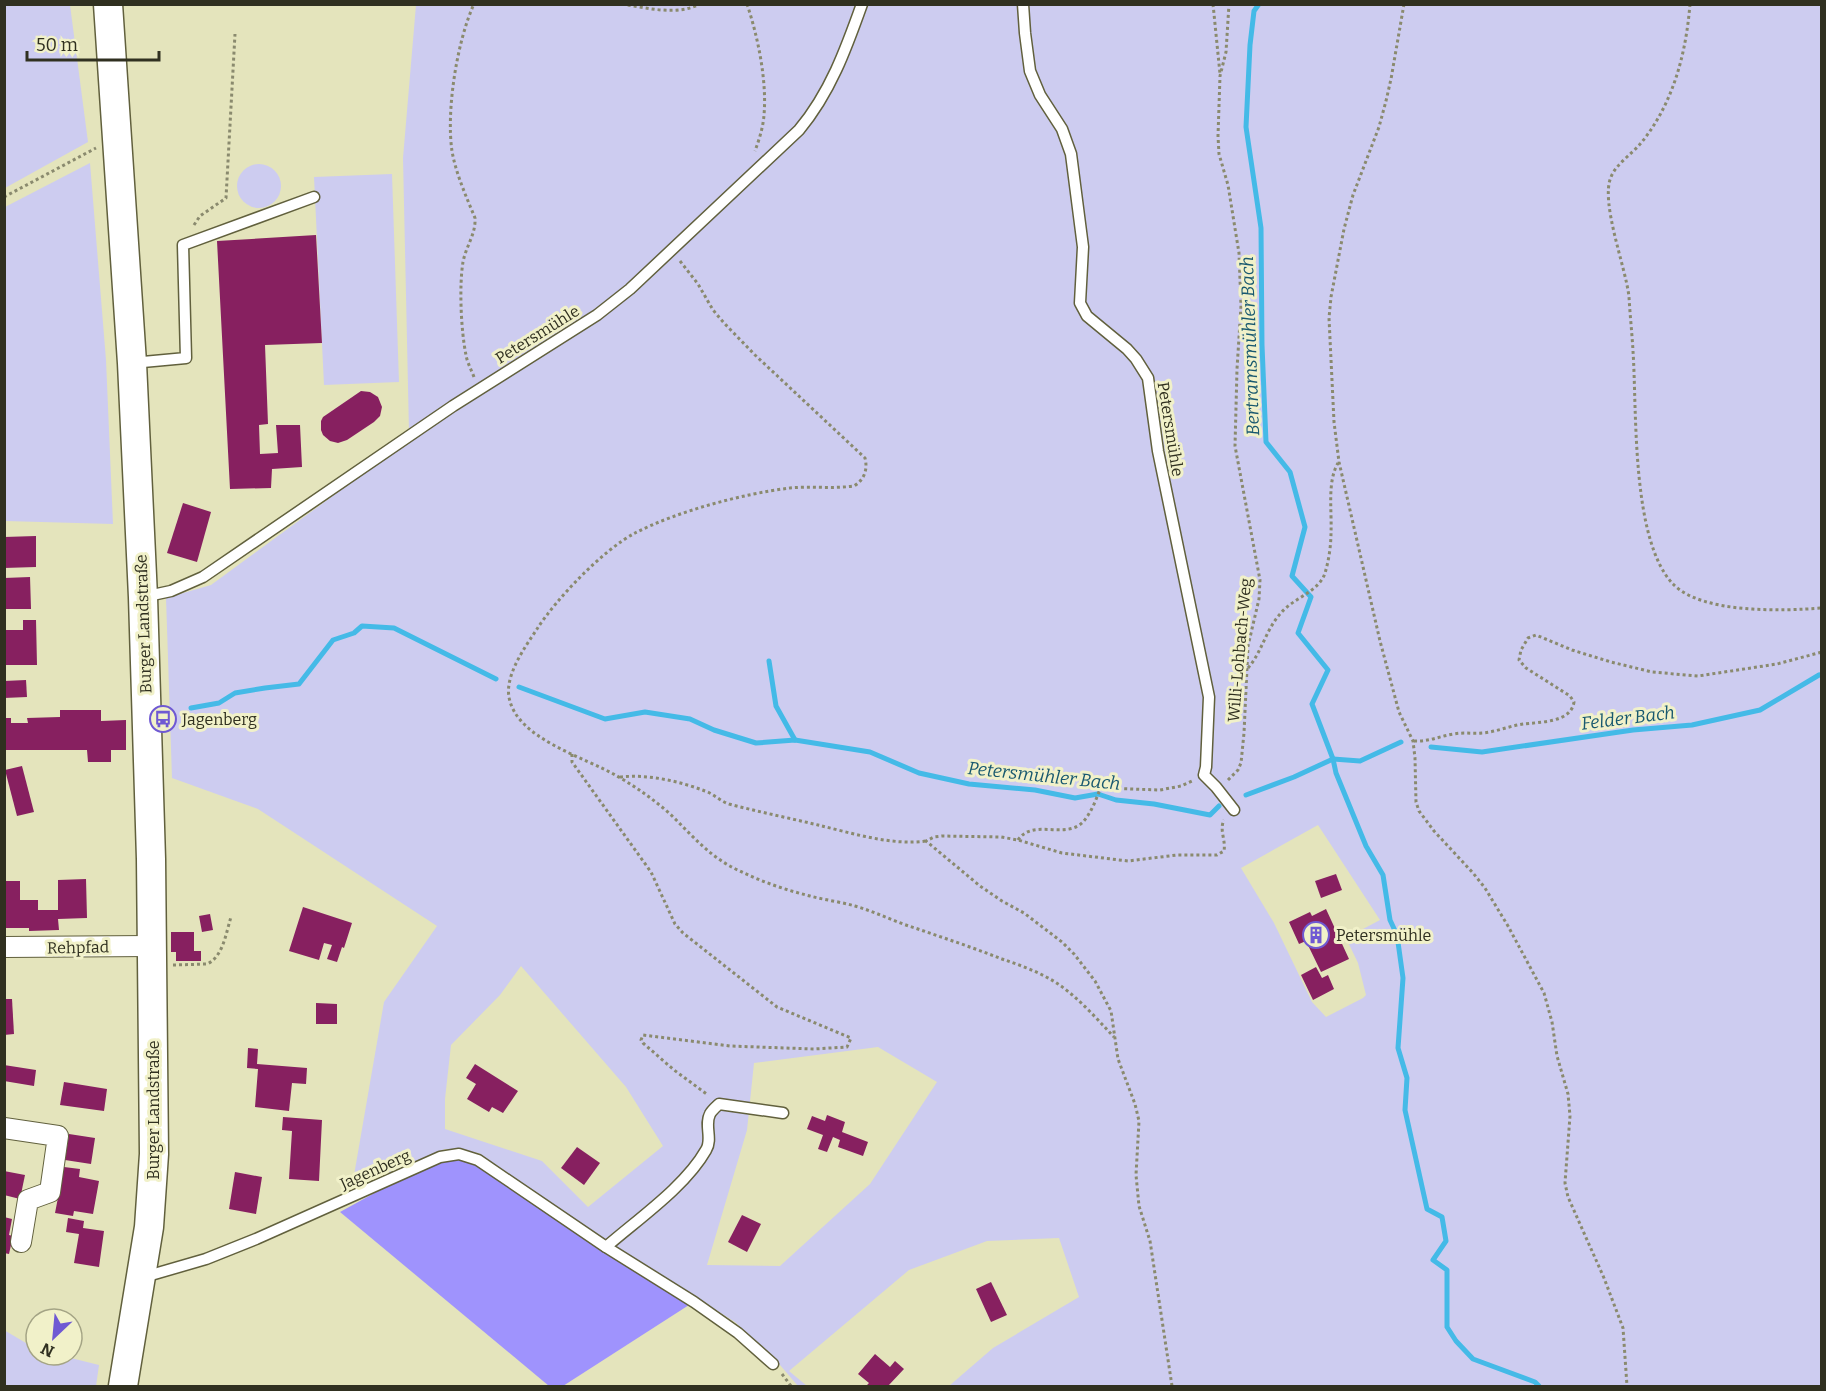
<svg xmlns="http://www.w3.org/2000/svg" width="1826" height="1391" viewBox="0 0 1826 1391" font-family="Bitter,serif">
<style>
.green{fill:#cdccf0;fill-rule:evenodd}
.forest{fill:#9f93fd}
.lines{fill:none;stroke-linecap:round;stroke-linejoin:round}
.stream{stroke:#44bae7;stroke-width:5}
.building{fill:#872060}
.lane-casing{stroke:#61603d;stroke-width:13}
.street-casing{stroke:#61603d;stroke-width:22}
.secondary-casing{stroke:#61603d;stroke-width:31}
.path{stroke:#8a8a6e;stroke-width:3;stroke-dasharray:3 3;stroke-linecap:butt}
.lane{stroke:#fff;stroke-width:10}
.street{stroke:#fff;stroke-width:20}
.secondary{stroke:#fff;stroke-width:28}
.labels{text-anchor:middle;stroke-width:6;stroke-linejoin:round;paint-order:stroke}
.street-label{font-size:16px;fill:#303020;stroke:#f1f1c9}
.poi-label{font-size:16px;fill:#303020;stroke:#f1f1c9;text-anchor:start}
.water-label{font-size:18px;font-style:italic;fill:#18586f;stroke:#f1f1c9}
</style>
<rect width="100%" height="100%" fill="#e4e4bc"/>
<g class="green">
<path d="M5,4L70,5L88,142L5,188Z"/>
<path d="M416,5H1821V1386H949L993,1348L1079,1297L1059,1238L987,1241L909,1270L789,1371L807,1386H798L780,1365L735,1322L600,1238L479,1153L445,1149L358,1185L353,1181L384,1002L437,926L258,809L172,778L166,598L211,585L412,438L409,432L403,158ZM1318,825L1380,920L1346,938L1358,963L1366,995L1363,998L1326,1017L1312,1002L1274,923L1241,868ZM521,966L626,1087L663,1146L588,1207L542,1161L445,1129V1099L451,1045L500,995ZM878,1047L937,1082L870,1184L780,1266L707,1265L747,1130L754,1063Z"/>
<path d="M90,163L106,360L113,524L5,521V207Z"/>
<circle cx="259" cy="186" r="22"/>
<path d="M392,174L399,382L324,385L314,177Z"/>
<path d="M4,1330L36,1349V1355H59L99,1365L96,1386H5Z"/>
</g>
<path class="forest" d="M459,1154L606,1247L689,1305L563,1386H549L340,1212L440,1157Z"/>
<g class="lines">
<g class="stream">
<path d="M1259,4L1254,11L1250,45L1246,127L1261,228L1262,345L1266,442L1290,472L1305,527L1292,576L1311,597L1298,633L1328,670L1312,704L1333,759L1336,773L1366,846L1383,875L1390,920L1397,935L1403,978L1398,1048L1407,1078L1405,1110L1427,1209L1442,1217L1446,1241L1433,1260L1447,1270V1327L1456,1341L1473,1359L1535,1382L1539,1386"/>
<path d="M769,661L776,706L795,740"/>
<path d="M519,687L605,719L645,712L690,719L714,730L756,743L795,740L870,752L919,773L969,784L1035,790L1075,798L1098,794L1116,800L1154,804L1210,815L1219,806"/>
<path d="M191,708L219,703L235,693L265,688L299,684L333,640L354,633L362,626L394,628L496,679"/>
<path d="M1431,747L1482,752L1633,730L1692,725L1760,710L1819,675"/>
<path d="M1246,795L1294,777L1333,759L1360,761L1401,742"/>
</g>
</g>
<g class="building">
<path d="M316,235L322,343L265,345L268,424L259,425L260,454L278,453L276,425H300L302,467L272,469L271,488L230,489L217,241Z"/>
<path d="M361,391L370,392L378,397L382,407L380,416L374,422L347,440L338,443L330,441L323,435L321,430V421L323,417Z"/>
<path d="M183,503L211,512L197,562L167,553Z"/>
<path d="M36,536V567L4,568V537Z"/>
<path d="M30,577L31,609H4V578Z"/>
<path d="M23,620H36L37,665H4V630H23Z"/>
<path d="M26,680L27,697L4,698V681Z"/>
<path d="M60,710H101V721L126,720V750H111V762H88L87,750H4V718H11V723H28L27,718L60,717Z"/>
<path d="M22,766L34,812L17,816L5,770Z"/>
<path d="M1336,874L1342,890L1321,898L1315,881Z"/>
<path d="M86,879L87,918L58,919L59,930L29,931V928H4V881H20V900H38V910H58V880Z"/>
<path d="M303,907L352,923L344,948L342,947L337,962L327,959L332,945L324,943L319,960L289,951Z"/>
<path d="M1326,909L1349,959L1321,972L1306,941L1299,944L1289,922L1310,912L1312,916Z"/>
<path d="M210,914L213,930L202,932L199,916Z"/>
<path d="M171,932H194V951H201V961H176V952H171Z"/>
<path d="M1316,967L1322,978L1328,975L1334,989L1313,1000L1301,975Z"/>
<path d="M4,999H12L14,1034L4,1035Z"/>
<path d="M316,1003L337,1004V1024H316Z"/>
<path d="M248,1048L258,1049L257,1064L307,1068L306,1084L292,1083L289,1111L255,1107L258,1069L247,1068Z"/>
<path d="M475,1064L518,1091L503,1113L492,1107L489,1112L467,1099L476,1084L466,1078Z"/>
<path d="M4,1065L36,1070L34,1086L4,1081Z"/>
<path d="M64,1082L107,1089L104,1111L60,1105Z"/>
<path d="M827,1115L845,1122L842,1132L868,1142L863,1156L838,1147L840,1140L833,1137L827,1152L818,1149L823,1135L807,1129L812,1116L825,1121Z"/>
<path d="M283,1117L322,1120L319,1181L289,1179L292,1131L282,1130Z"/>
<path d="M69,1134L95,1138L91,1164L65,1160Z"/>
<path d="M577,1147L600,1163L584,1185L561,1168Z"/>
<path d="M64,1167L80,1169L79,1177L99,1181L93,1214L74,1211L73,1216L55,1213Z"/>
<path d="M4,1171L25,1175L20,1199L4,1195Z"/>
<path d="M235,1172L262,1177L256,1214L229,1209Z"/>
<path d="M742,1215L761,1224L747,1252L728,1242Z"/>
<path d="M4,1217L12,1219L9,1235L13,1236L9,1254L4,1253Z"/>
<path d="M68,1218L84,1221L83,1228L104,1231L99,1267L74,1263L79,1234L66,1232Z"/>
<path d="M991,1282L1007,1315L991,1322L976,1289Z"/>
<path d="M875,1354L890,1367L895,1361L904,1369L888,1386H866L869,1383L858,1374Z"/>
</g>
<g class="lines">
<defs>
<g id="lane">
<path d="M1023,4L1025,33L1030,71L1040,95L1062,129L1071,154L1083,247L1080,303L1087,316L1127,349L1136,359L1148,378L1158,451L1209,697L1206,767L1204,775L1216,787L1234,810"/>
<path d="M132,363L186,358L183,245L314,197"/>
<path d="M143,597L171,591L203,577L453,406L597,315L630,289L799,130C830,93 846,49 862,4"/>
<path d="M606,1247C638,1219 685,1187 706,1150C713,1139 704,1125 710,1114C712,1110 716,1107 719,1104L783,1113"/>
<path d="M144,1277L206,1259L256,1239L440,1157L459,1154L478,1160L606,1247L694,1302L738,1333L773,1364"/>
</g>
<g id="street">
<path d="M4,947L151,946"/>
<path d="M4,1128L58,1136L50,1192L28,1200L21,1242"/>
</g>
<path id="secondary" d="M108,4L132,363L143,597L151,859L154,1154L149,1227L123,1386"/>
</defs>
<use href="#lane" class="lane-casing"/>
<use href="#street" class="street-casing"/>
<use href="#secondary" class="secondary-casing"/>
<g class="path">
<path d="M622,4C647,8 677,16 700,4"/>
<path d="M747,4C758,37 767,81 764,115C763,128 759,140 755,151"/>
<path d="M1213,4L1220,74"/>
<path d="M1404,4L1391,79L1386,101L1379,127L1353,195L1344,229L1331,297L1329,318L1334,422L1339,462L1380,641L1399,712L1413,741L1415,758L1416,802L1419,811L1434,831L1473,873L1485,888L1508,926L1544,993L1552,1022L1557,1056L1568,1094L1570,1116L1565,1183L1568,1197L1604,1278L1623,1328L1627,1386"/>
<path d="M1690,4C1686,54 1673,104 1641,143C1632,154 1616,164 1611,177C1600,202 1626,268 1629,297C1630,315 1632,333 1633,351C1637,411 1631,540 1673,584C1702,614 1782,611 1822,608"/>
<path d="M4,197L96,148"/>
<path d="M194,225L200,216L226,198L235,34"/>
<path d="M680,261L698,284L713,310L724,323L755,355L865,458C868,470 864,480 854,486C833,489 811,486 790,488C742,494 678,511 635,533C603,550 557,598 537,629C525,647 505,675 509,697C516,739 585,757 617,776C636,787 653,799 669,813C692,835 710,858 740,871C762,882 786,890 810,896C825,900 841,902 855,906C876,912 895,922 915,928C944,938 974,948 1002,959C1020,965 1039,972 1055,982C1077,996 1096,1018 1114,1037"/>
<path d="M474,377C471,369 467,362 466,355C461,331 459,286 463,262C466,246 476,234 475,218C466,196 456,174 452,151C446,111 457,41 474,4"/>
<path d="M1248,668C1262,652 1266,629 1281,613C1293,598 1319,592 1325,573C1329,560 1331,545 1331,532C1332,510 1327,482 1338,463"/>
<path d="M1414,741C1428,742 1440,736 1454,734C1464,732 1473,734 1482,733C1496,732 1509,726 1523,724C1539,722 1571,723 1574,702L1570,696L1526,668L1519,660L1521,650L1528,638L1536,635L1572,650L1611,662L1652,672L1698,676L1777,664L1822,652"/>
<path d="M572,754V762L651,872L675,924L683,933L777,1007L851,1038L847,1047L814,1049L730,1046L643,1035L641,1040L643,1043L674,1070L708,1095"/>
<path d="M620,777C648,774 679,781 705,791C714,794 720,801 729,804C759,812 789,818 818,825C851,833 893,846 926,841"/>
<path d="M1228,780L1238,770L1241,763L1244,733L1248,646L1259,599L1260,580L1235,446L1237,369L1241,306L1239,253L1228,185L1219,154L1218,136L1220,76L1226,52L1229,4"/>
<path d="M1018,840C1033,818 1065,840 1083,822C1091,813 1096,800 1100,789L1103,788L1160,790L1181,786L1192,781"/>
<path d="M173,965L207,964C223,957 226,933 231,917"/>
<path d="M782,1374L791,1386"/>
<path d="M1172,1386L1150,1241L1139,1206L1136,1175L1139,1121L1135,1104L1118,1059L1111,1011L1095,981L1074,954L1062,942L1024,913L1002,901L980,886L926,841L934,837L942,836L1001,837L1018,840L1062,853L1128,861L1177,855H1217L1224,851C1226,840 1219,830 1224,820"/>
</g>
<use href="#lane" class="lane"/>
<use href="#street" class="street"/>
<use href="#secondary" class="secondary"/>
</g>
<defs>
<symbol id="bus-ring" viewBox="-11 -11 22 22"><circle r="9.5" fill="#f1f1c9" stroke="#6f59d3" stroke-width="1.5"/><path d="M-5-6H5V4H4V6H2V4H-2V6H-4V4H-5ZM-3.5-4V0h7V-4ZM-3.5 1.2v1.5H-2V1.2ZM2 1.2v1.5H3.5V1.2Z" fill="#6f59d3"/></symbol>
<symbol id="building-ring" viewBox="-11 -11 22 22"><circle r="9.5" fill="#f1f1c9" stroke="#6f59d3" stroke-width="1.5"/><path d="M-4-6H4V6H1V3H-1V6H-4ZM-2.5-4.3h1.7v1.8h-1.7ZM.8-4.3h1.7v1.8H.8ZM-2.5-1h1.7V.8h-1.7ZM.8-1h1.7V.8H.8Z" fill="#6f59d3"/></symbol>
</defs>
<g fill-rule="evenodd">
<use href="#bus-ring" x="148" y="704" width="30" height="30"/>
<use href="#building-ring" x="1301" y="920" width="30" height="30"/>
</g>
<g class="labels">
<g class="street-label">
<text transform="translate(537 334) rotate(-32)" y="6">Petersmühle</text>
<text transform="translate(1171 429) rotate(81)" y="6">Petersmühle</text>
<text transform="translate(143 624) rotate(-92)" y="6">Burger Landstraße</text>
<text transform="translate(1239 650) rotate(-85)" y="6">Willi-Lohbach-Weg</text>
<text transform="translate(78 947) rotate(-1)" y="6">Rehpfad</text>
<text transform="translate(153 1110) rotate(-90)" y="6">Burger Landstraße</text>
<text transform="translate(375 1169) rotate(-24)" y="6">Jagenberg</text>
</g>
<g class="poi-label">
<text x="182" y="725">Jagenberg</text>
<text x="1336" y="941">Petersmühle</text>
</g>
<g class="water-label">
<text transform="translate(1250 346) rotate(-92)" y="6">Bertramsmühler Bach</text>
<text transform="translate(1628 718) rotate(-7)" y="6">Felder Bach</text>
<text transform="translate(1044 776) rotate(6)" y="6">Petersmühler Bach</text>
</g>
</g>
<rect width="1826" height="1391" fill="none" stroke="#303020" stroke-width="12"/>
<g transform="translate(54 1337) rotate(206)"><circle r="28" fill="#f1f1c9" stroke="#a4a485" stroke-width="1.5"/>
<path d="M0-4.5L10 22L0 15L-10 22Z" fill="#6f59d3"/>
<text y="-9" font-size="16" font-weight="bold" text-anchor="middle" fill="#303020">N</text>
</g>
<path d="M27 51v9h132v-9" fill="none" stroke="#303020" stroke-width="3"/>
<text x="36" y="51" font-size="18" fill="#303020" stroke="#f1f1c9" stroke-width="4.5" paint-order="stroke">50 m</text>
</svg>
